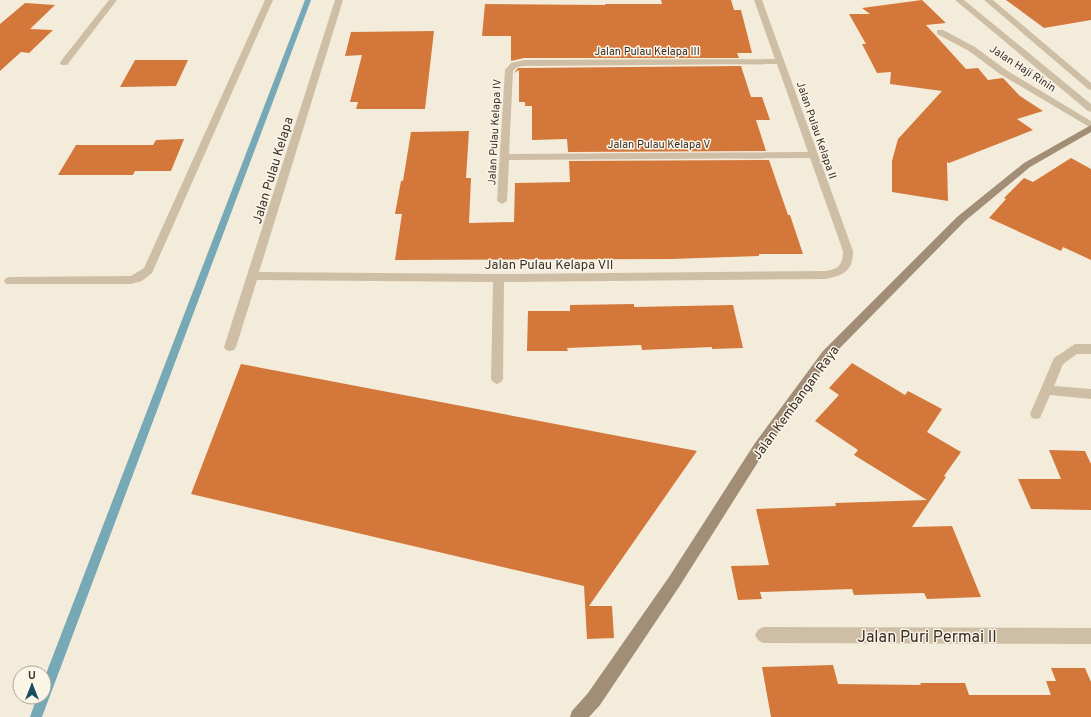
<svg xmlns="http://www.w3.org/2000/svg" width="1091" height="717" viewBox="0 0 1091 717" font-family="Overpass,sans-serif">
<style>
.lines{fill:none;stroke-linecap:round;stroke-linejoin:round}
.stream{fill:#76a8b5;fill-rule:evenodd}
.building{fill:#d3773a}
.street{fill:#cebea5;fill-rule:evenodd}
.secondary{fill:#a28d76;fill-rule:evenodd}
.labels{text-anchor:middle;stroke-width:3;stroke-linejoin:round;paint-order:stroke}
.far-street-label{font-size:11px;fill:#392f27;stroke:#fbf5e8}
.street-label{font-size:13px;fill:#392f27;stroke:#fbf5e8}
.near-street-label{font-size:16px;fill:#392f27;stroke:#fbf5e8}
</style>
<rect width="100%" height="100%" fill="#f4ecdb"/>
<g class="lines">
<path class="stream" d="M305,0H311L42,717H30L37,697H44V679Z"/>
</g>
<g class="building">
<path d="M661,0H731L734,10H741L752,53H737L739,58H524L511,61V36H482L485,4L605,5V4H662Z"/>
<path d="M922,0L946,23L926,25L966,69L978,68L988,80L1003,78L1020,96L1043,111L1017,119L1033,130L949,163L947,162L948,201L892,192V161L898,139L942,91L890,84L891,72L877,73L862,44H866L849,14H870L862,8Z"/>
<path d="M1006,0H1091V20L1044,28Z"/>
<path d="M25,3L55,5L30,29L53,30L29,53L21,52L0,71V24Z"/>
<path d="M434,31L425,109H356L358,102H350L362,55L345,56L351,32Z"/>
<path d="M135,60H188L176,86L120,87Z"/>
<path d="M741,66L751,97H762L770,120H756L766,151L568,152L567,139L532,140V106H525V102H519V70L514,73L518,68H524Z"/>
<path d="M469,131L466,178H471L469,223L514,222L515,183L570,182L569,161L769,160L788,215H790L803,254H759V256L671,259L395,260L402,214H395L401,181H403L411,132Z"/>
<path d="M184,139L171,171H135L133,175H58L76,145H153L156,140Z"/>
<path d="M1071,158L1091,169V260L1063,247L1061,251L989,218L1006,199L1004,198L1024,178L1033,182Z"/>
<path d="M634,304V307L733,305L743,348L712,349V347L642,350L641,345L567,348L568,351H527L528,311H570V305Z"/>
<path d="M852,363L905,395L908,391L942,409L927,432L961,452L944,476L946,477L912,527L952,526L981,597L927,599L924,593L854,595L852,589L760,592L762,599L738,600L731,566L769,565L756,509L836,506L835,503L927,500L854,455L858,450L815,421L839,395L829,388Z"/>
<path d="M241,364L697,451L589,606H612L614,638L587,639L584,586L191,494Z"/>
<path d="M1049,450L1085,451L1091,464V510L1031,509L1018,479H1061Z"/>
<path d="M833,665L838,684L921,685L920,683H965L969,695H1051L1046,681H1056L1051,668H1085L1091,682V717H771L762,667Z"/>
</g>
<g class="lines">
<g class="street">
<path d="M109,0H117L67,65H61L60,63L61,61Z"/>
<path d="M265,0H273L152,273L142,281L131,284H6L4,281L6,278L10,277L131,276L144,268Z"/>
<path d="M335,0H343L259,272L499,274L826,271C839,269 843,264 843,251L810,158L509,160L507,201L502,204L497,201L505,70L511,63L524,60L775,59L754,0H762L853,251C853,271 844,275 826,279L504,282L503,379L501,382L497,384L493,382L491,379L493,282L257,280L236,347L234,350L230,351L226,350L224,347ZM777,64L808,152L509,154L513,71L517,67L524,66Z"/>
<path d="M955,0H964L1091,104V112L1088,111Z"/>
<path d="M984,0H993L1091,83V90L1088,89Z"/>
<path d="M937,30H943L975,47L1006,70L1091,121V128L1000,74L969,51L937,34Z"/>
<path d="M1075,344H1091V354H1077L1063,364L1054,386L1091,389V399L1050,395L1040,418L1036,419L1032,418L1030,414L1054,358Z"/>
<path d="M763,627L1091,628V644L763,643L758,640L755,635L758,630Z"/>
</g>
<path class="secondary" d="M1091,125V132L1030,167L965,221L831,357L765,451L679,587L600,705L589,717H570L572,711L588,693L669,577L755,443L823,351L957,217L1024,163Z"/>
</g>
<g class="labels">
<g class="far-street-label">
<text x="647" y="55">Jalan Pulau Kelapa III</text>
<text transform="translate(1023 68) rotate(33)" y="4">Jalan Haji Rinin</text>
<text transform="translate(817 130) rotate(71)" y="4">Jalan Pulau Kelapa II</text>
<text transform="translate(494 132) rotate(-87)" y="4">Jalan Pulau Kelapa IV</text>
<text x="659" y="148">Jalan Pulau Kelapa V</text>
</g>
<g class="street-label">
<text transform="translate(272 170) rotate(-73)" y="5">Jalan Pulau Kelapa</text>
<text x="549" y="269">Jalan Pulau Kelapa VII</text>
<text transform="translate(795 402) rotate(-54)" y="5">Jalan Kembangan Raya</text>
</g>
<g class="near-street-label">
<text x="927" y="642">Jalan Puri Permai II</text>
</g>
</g>
<g transform="translate(32 685)"><circle r="19" fill="#fbf5e8" stroke="#ada69b"/>
<path d="M0-3L7 15L0 10L-7 15Z" fill="#184f5f"/>
<text y="-6" font-size="11" font-weight="bold" text-anchor="middle" fill="#392f27">U</text>
</g>
</svg>
